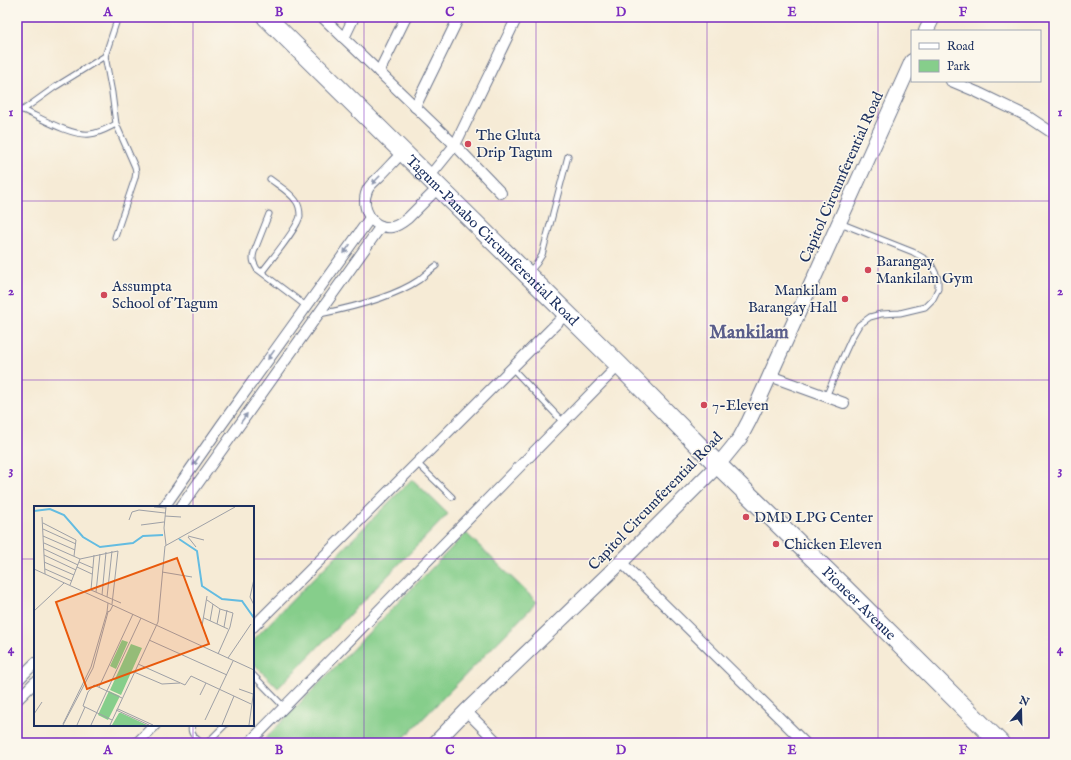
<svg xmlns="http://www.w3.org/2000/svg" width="1071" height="760" viewBox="0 0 1071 760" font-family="'IM FELL English',serif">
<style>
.green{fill:#86ce8b;stroke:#507e74}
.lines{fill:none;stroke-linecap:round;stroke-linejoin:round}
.lane-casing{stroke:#687188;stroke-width:7}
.street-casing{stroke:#687188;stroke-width:12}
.secondary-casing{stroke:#687188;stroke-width:16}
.highway-casing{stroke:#687188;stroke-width:20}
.lane{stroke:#fff;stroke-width:5}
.street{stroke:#fff;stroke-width:10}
.secondary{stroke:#fff;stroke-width:14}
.highway{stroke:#fff;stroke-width:18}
.oneway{fill:#8d97ae}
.grid{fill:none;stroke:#7b2cbf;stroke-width:1;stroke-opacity:0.55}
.poi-dot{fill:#d1495b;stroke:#fbf7ec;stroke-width:1.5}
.labels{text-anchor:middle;stroke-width:3;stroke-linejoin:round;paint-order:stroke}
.poi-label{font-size:15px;fill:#1b2f5e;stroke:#fbf7ec;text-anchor:start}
.street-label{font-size:15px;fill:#1b2f5e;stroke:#fbf7ec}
.district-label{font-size:19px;font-weight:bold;fill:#5a5e8b;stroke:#fbf7ec}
.inset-river{fill:none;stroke:#64bce1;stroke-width:2}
.inset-road{fill:none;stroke:#9ea0a6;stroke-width:1}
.view{fill:#e8590c;fill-opacity:0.15;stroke:#e8590c;stroke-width:2}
.inset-edge{fill:none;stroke:#1b2f5e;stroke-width:2}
.neatline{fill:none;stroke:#7b2cbf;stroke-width:1.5}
.grid-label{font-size:13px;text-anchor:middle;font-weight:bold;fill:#7b2cbf}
</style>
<rect width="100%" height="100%" fill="#fbf7ec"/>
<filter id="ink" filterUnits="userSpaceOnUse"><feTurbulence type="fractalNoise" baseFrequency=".025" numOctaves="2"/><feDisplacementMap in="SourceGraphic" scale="8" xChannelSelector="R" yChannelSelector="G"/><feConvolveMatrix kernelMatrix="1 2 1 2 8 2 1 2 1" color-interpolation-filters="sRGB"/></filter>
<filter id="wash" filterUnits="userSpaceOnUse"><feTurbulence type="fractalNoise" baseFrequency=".012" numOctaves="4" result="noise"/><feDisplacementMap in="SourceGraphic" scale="16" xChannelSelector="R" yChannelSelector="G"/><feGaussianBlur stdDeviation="0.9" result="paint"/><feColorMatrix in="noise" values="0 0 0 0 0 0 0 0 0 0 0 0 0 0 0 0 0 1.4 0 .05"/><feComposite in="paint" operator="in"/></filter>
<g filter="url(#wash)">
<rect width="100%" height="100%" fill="#f6ebd6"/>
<g class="green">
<path d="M412,479L448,514L278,688L253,663V640Z"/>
<path d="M466,533L537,602L399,743H261Z"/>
</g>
</g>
<g filter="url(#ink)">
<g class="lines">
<defs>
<g id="lane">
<path d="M17,110H23L55,87L105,56"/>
<path d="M23,110C41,118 70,136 90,134C100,133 108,128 116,124"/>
<path d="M269,214L254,252C252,259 253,262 257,269L306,306"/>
<path d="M115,237L135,178L136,172L135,167L116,124L112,93L105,56L118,17"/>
<path d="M530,271L537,263L542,255L568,156"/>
<path d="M262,272C270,261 298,228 300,216C300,211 299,205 296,201C290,192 279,186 270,179"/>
<path d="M320,314C350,308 394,297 419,280C425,275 430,270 436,266"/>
<path d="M512,368L563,422"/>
<path d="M826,397L841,361L852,337L859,325L870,317L881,314L900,313L925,307L933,299L938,289V278L931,264L925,259L913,252L840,223"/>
<path d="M417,463L452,497"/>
<path d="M253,675L284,707"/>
<path d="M192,725C189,733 195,737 201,743"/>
<path d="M207,743L225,725"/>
</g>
<g id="street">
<path d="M322,17L455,145L501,193"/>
<path d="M344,38L354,17"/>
<path d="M379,72L406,17"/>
<path d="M951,81L977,92L1027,116L1054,134"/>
<path d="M415,107L459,17"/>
<path d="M403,152C395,160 387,169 379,177C375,181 369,185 367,191C360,207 372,230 392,227C398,226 403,222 408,218L439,187"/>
<path d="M429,177L455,145L517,17"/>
<path d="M770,376L844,403"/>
<path d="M164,507L222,424L370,218"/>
<path d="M181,507L381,226"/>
<path d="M621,562L805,743"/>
<path d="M253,627L566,314"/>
<path d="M17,681L35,663"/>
<path d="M17,700L35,682"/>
<path d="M466,711L498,743"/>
<path d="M137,743L155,725"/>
<path d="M249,743L619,365"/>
</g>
<g id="secondary">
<path d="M926,31L933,17"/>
<path d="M435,743L466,711L621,562L718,465L740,438L749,421L758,402L912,61"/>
</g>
<g id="highway">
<path id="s1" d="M266,17L619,365L718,465L841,585L1000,743"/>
</g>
</defs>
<use href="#lane" class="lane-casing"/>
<use href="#street" class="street-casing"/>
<use href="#secondary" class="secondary-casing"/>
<use href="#highway" class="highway-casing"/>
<use href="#lane" class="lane"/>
<use href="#street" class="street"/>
<use href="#secondary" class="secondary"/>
<use href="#highway" class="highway"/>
</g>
<defs><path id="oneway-solid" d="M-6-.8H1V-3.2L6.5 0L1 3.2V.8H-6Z"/></defs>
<g class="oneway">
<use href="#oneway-solid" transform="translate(376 180) rotate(134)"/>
<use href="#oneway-solid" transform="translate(347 249) rotate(125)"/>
<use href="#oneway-solid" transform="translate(271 355) rotate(126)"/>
<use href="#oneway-solid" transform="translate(244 418) rotate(-55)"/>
<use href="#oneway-solid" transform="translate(196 461) rotate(125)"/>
</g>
</g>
<path class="grid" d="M193,17V507M364,17V743M536,17V743M707,17V743M878,17V743M17,201H1054M17,380H1054M17,559H35M253,559H1054M193,725V743"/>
<g class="poi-dot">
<circle cx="468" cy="144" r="4"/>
<circle cx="868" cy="270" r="4"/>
<circle cx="104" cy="295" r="4"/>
<circle cx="845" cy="299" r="4"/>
<circle cx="704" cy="405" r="4"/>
<circle cx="746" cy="517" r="4"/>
<circle cx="776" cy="544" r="4"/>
</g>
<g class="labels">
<g class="poi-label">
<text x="476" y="140">The Gluta<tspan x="476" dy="17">Drip Tagum</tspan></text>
<text x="876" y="266">Barangay<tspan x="876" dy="17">Mankilam Gym</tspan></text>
<text x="112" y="291">Assumpta<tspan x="112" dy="17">School of Tagum</tspan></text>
<text x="837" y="295" text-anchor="end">Mankilam<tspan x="837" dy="17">Barangay Hall</tspan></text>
<text x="712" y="410">7-Eleven</text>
<text x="754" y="522">DMD LPG Center</text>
<text x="784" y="549">Chicken Eleven</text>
</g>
<g class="street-label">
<text transform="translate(841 177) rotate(-66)" y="5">Capitol Circumferential Road</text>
<text dy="5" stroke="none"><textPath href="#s1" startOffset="318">Tagum-Panabo Circumferential Road</textPath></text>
<text transform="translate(655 501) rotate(-46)" y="5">Capitol Circumferential Road</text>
<text dy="5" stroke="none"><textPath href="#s1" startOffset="834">Pioneer Avenue</textPath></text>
</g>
<g class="district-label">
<text x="749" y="338">Mankilam</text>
</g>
</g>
<g transform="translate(34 506)">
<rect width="220" height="220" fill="#f6ebd6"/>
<path d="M88,134L94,136L82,163L76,160ZM97,138L108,142L87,189L76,184ZM75,185L86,190L74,214L64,209ZM85,207H87L113,219H78Z" fill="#86ce8b"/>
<path class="inset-river" d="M0,5L16,3L30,9L49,31L66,41L99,37L109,30L129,29M145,33L163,45L168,80L188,93L208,95L220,112"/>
<path class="inset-road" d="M120,1L132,2M131,10L147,11M8,11L11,68M95,14L98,6L105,4L131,7M9,17L42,34L40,50M107,19L130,16M9,23L42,38M9,30L41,44M154,30L170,34M154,31L162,41M10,37L46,53L84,45L78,98M132,39L130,22L132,1M10,43L44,59M10,49L42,64M60,49L57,84L87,97M10,56L40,69M45,56L59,62M43,61L58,68M0,63L220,164M11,63L38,75M128,66L158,71M220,73L216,91L220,99M36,79L46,53M62,86L66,48M68,89L72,46M73,91L78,45M173,94L186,103L199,107L196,121L184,148M74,97L73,106L76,105L79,99M0,105L30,77M170,112L194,123M176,115L179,98M183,118L186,103M168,120L173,90M190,121L193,104M115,134L193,169M194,152L217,118M104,158L151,179L157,170L217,198M100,166L128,178L146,177M65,181L99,108M205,183L219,188M166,189L172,177M84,203L119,219M82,204L115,219M0,208L8,196M78,214L49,200L54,186L60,179L88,192M171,214L199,155M29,218L57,161L73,106M29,219L59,162L74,106M43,219L51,201M57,219L107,112M76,219L124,116L131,40L201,1M188,219L200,190M215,219L220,183"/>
<path class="view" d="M143,52L175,138L53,183L22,96Z"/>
<rect width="220" height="220" class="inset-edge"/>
</g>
<rect width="1071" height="760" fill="none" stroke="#fbf7ec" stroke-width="44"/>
<rect x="911" y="30" width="130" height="52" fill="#fbf7ec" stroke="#a1a7b3"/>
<rect x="919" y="43" width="20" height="6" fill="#ffffff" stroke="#a1a7b3"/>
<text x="947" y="50" font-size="12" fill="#1b2f5e">Road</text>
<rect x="919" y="60" width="20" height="12" fill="#86ce8b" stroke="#a1a7b3"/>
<text x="947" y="70" font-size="12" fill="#1b2f5e">Park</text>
<g transform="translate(1021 710) rotate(20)" stroke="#fbf7ec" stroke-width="3" paint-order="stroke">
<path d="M0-3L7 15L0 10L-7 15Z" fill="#1b2f5e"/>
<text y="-6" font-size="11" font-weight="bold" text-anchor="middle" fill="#1b2f5e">N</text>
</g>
<rect x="22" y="22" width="1027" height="716" class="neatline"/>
<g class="grid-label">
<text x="108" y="16">A</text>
<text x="279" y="16">B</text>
<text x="450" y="16">C</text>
<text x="621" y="16">D</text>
<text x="792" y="16">E</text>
<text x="963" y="16">F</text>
<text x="11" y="116">1</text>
<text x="1060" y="116">1</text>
<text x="11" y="295">2</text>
<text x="1060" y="295">2</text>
<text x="11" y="474">3</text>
<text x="1060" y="474">3</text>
<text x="11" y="653">4</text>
<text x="1060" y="653">4</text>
<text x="108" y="754">A</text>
<text x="279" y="754">B</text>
<text x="450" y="754">C</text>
<text x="621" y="754">D</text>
<text x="792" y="754">E</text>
<text x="963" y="754">F</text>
</g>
</svg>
